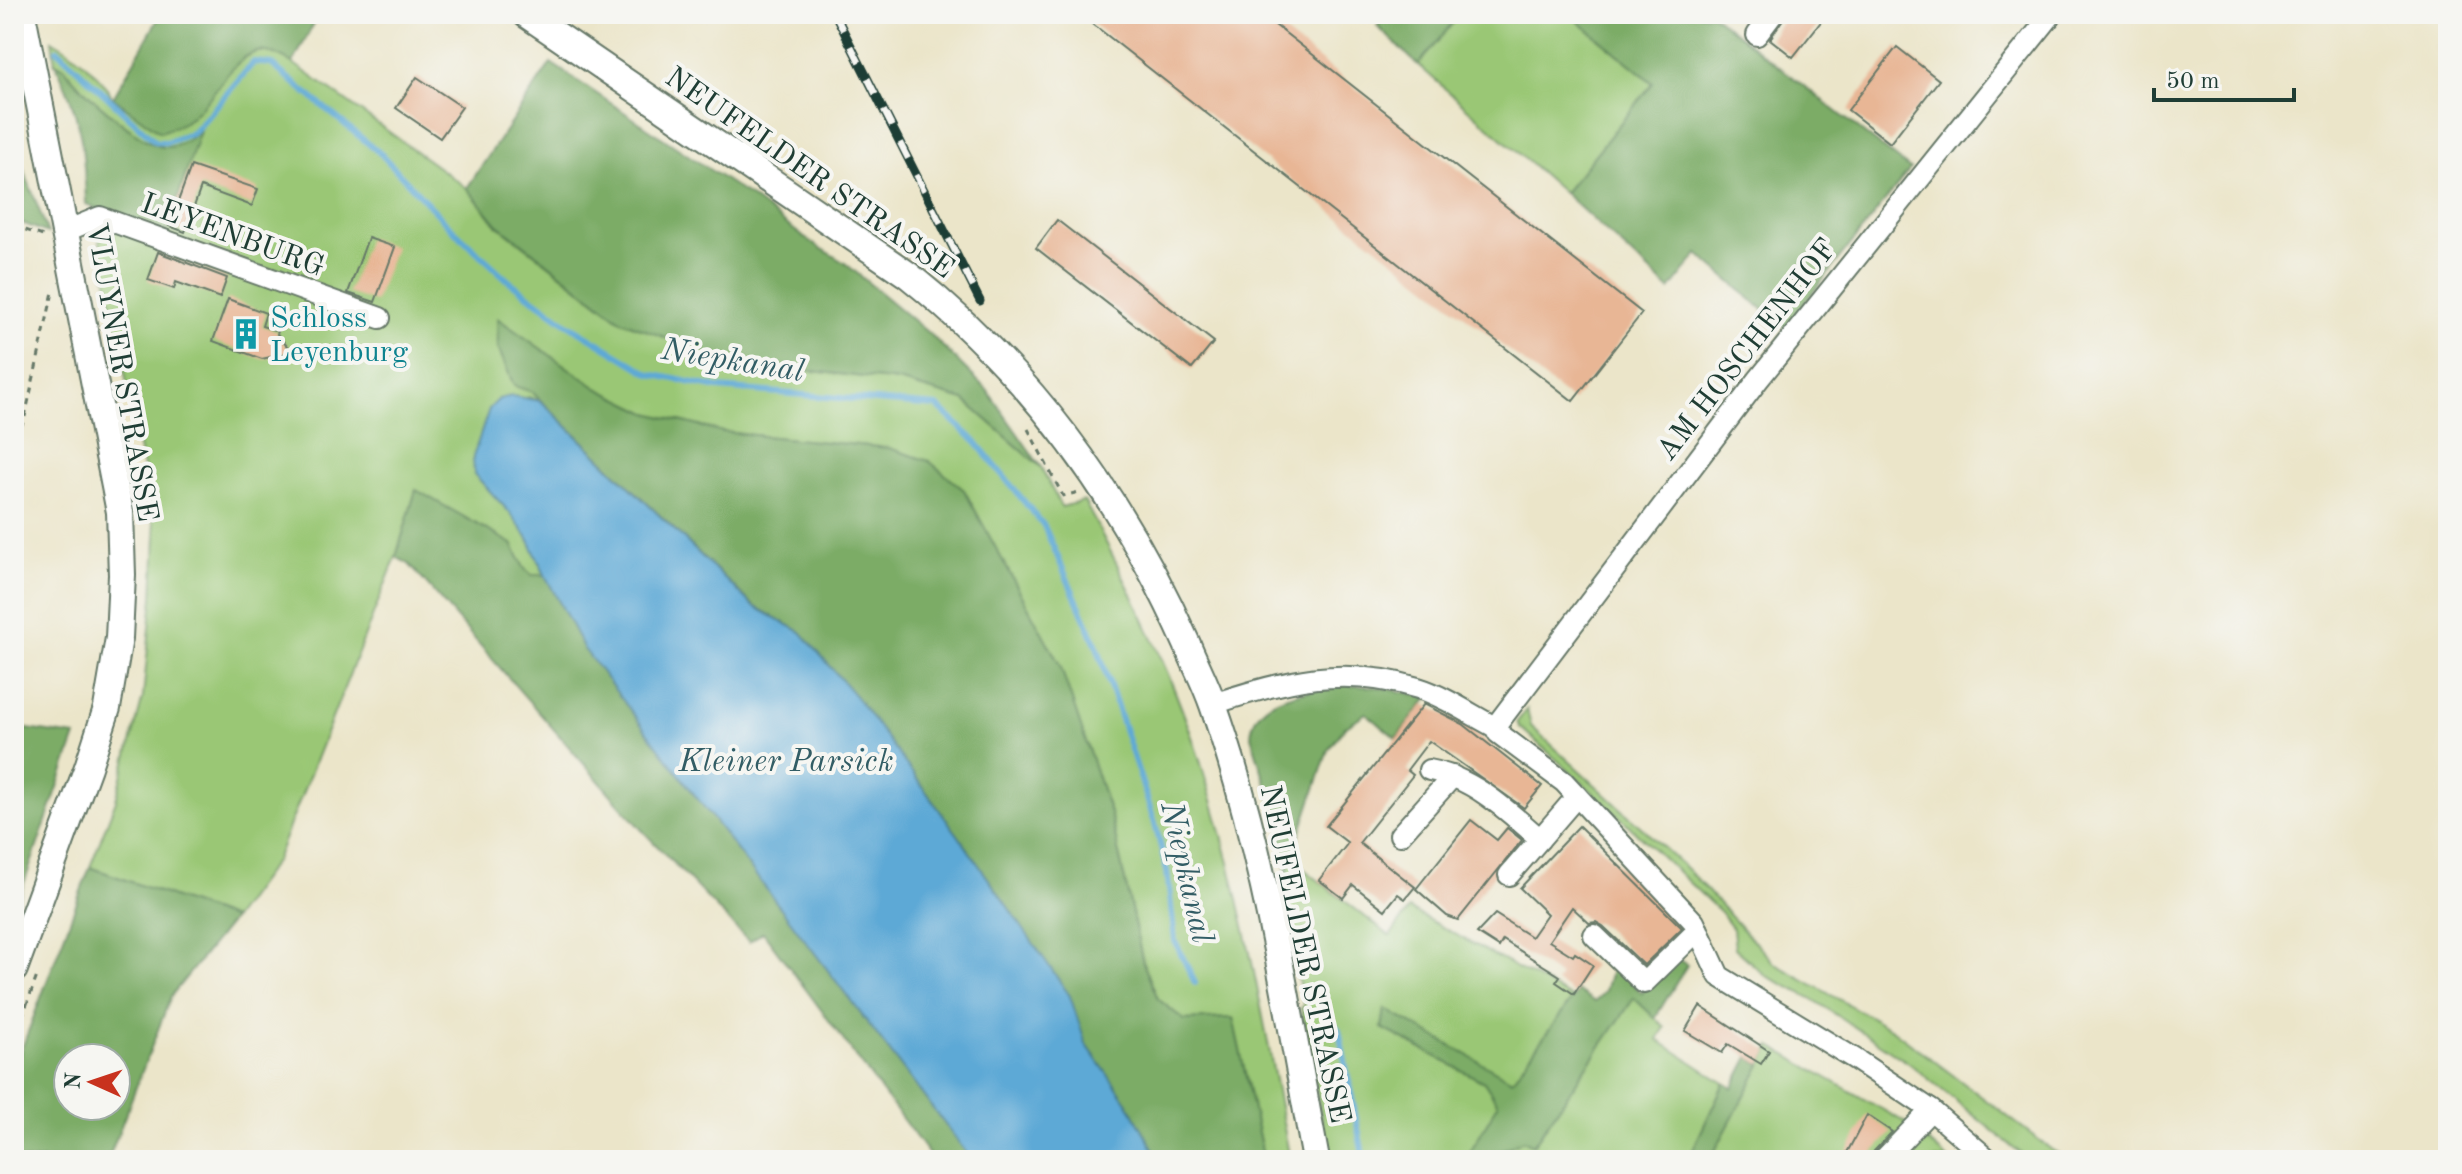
<svg xmlns="http://www.w3.org/2000/svg" width="2462" height="1174" viewBox="0 0 2462 1174" font-family="'Old Standard TT',serif">
<style>
.green{fill:#9ac775;stroke:#5c8254;stroke-width:2}
.forest{fill:#7bac66;stroke:#4d744d;stroke-width:2;fill-rule:evenodd}
.water{fill:#5da9d6;stroke:#3e7385;stroke-width:2}
.lines{fill:none;stroke-linecap:round;stroke-linejoin:round}
.stream{stroke:#5da9d6;stroke-width:6}
.building{fill:#e8b695}
.minor-casing{stroke:#667868;stroke-width:24}
.major-casing{stroke:#667868;stroke-width:30}
.path{stroke:#667868;stroke-width:3;stroke-dasharray:6 6;stroke-linecap:butt}
.minor{stroke:#fff;stroke-width:20}
.major{stroke:#fff;stroke-width:26}
.rail-casing{stroke:#1f3d34;stroke-width:9}
.rail{stroke:#f6f6f2;stroke-width:6;stroke-dasharray:18;stroke-linecap:butt}
.labels{text-anchor:middle;stroke-width:8;stroke-linejoin:round;paint-order:stroke}
.street-label{font-size:30px;fill:#1f3d34;stroke:#f6f6f2}
.culture-label{font-size:30px;fill:#0d838f;stroke:#f6f6f2;text-anchor:start}
.water-label{font-size:32px;font-style:italic;fill:#325d65;stroke:#f6f6f2}
</style>
<rect width="100%" height="100%" fill="#f6f6f2"/>
<filter id="ink" filterUnits="userSpaceOnUse"><feTurbulence type="fractalNoise" baseFrequency=".0125" numOctaves="2"/><feDisplacementMap in="SourceGraphic" scale="16" xChannelSelector="R" yChannelSelector="G"/><feConvolveMatrix kernelMatrix="1 2 1 2 8 2 1 2 1" color-interpolation-filters="sRGB"/></filter>
<filter id="wash" filterUnits="userSpaceOnUse"><feTurbulence type="fractalNoise" baseFrequency=".006" numOctaves="4" result="noise"/><feDisplacementMap in="SourceGraphic" scale="32" xChannelSelector="R" yChannelSelector="G"/><feGaussianBlur stdDeviation="1.8" result="paint"/><feColorMatrix in="noise" values="0 0 0 0 0 0 0 0 0 0 0 0 0 0 0 0 0 1.4 0 .05"/><feComposite in="paint" operator="in"/></filter>
<g filter="url(#wash)">
<rect width="100%" height="100%" fill="#ebe5c9"/>
<g class="green">
<path d="M1460,14H1569L1653,83L1564,193L1418,65Z"/>
<path d="M52,40C76,54 99,73 113,98L191,118C205,102 236,56 257,52C270,50 282,58 293,63L467,188L497,225L622,321L727,361L898,381L964,400L1041,467L1061,507L1084,501C1132,590 1177,683 1206,780C1244,904 1266,1032 1290,1160H1264L1233,1018L1184,1020L1158,999L1143,963L1110,813L1060,666L964,490L889,448L723,432L648,413L597,388L498,319V348L541,401L528,397L510,513L528,538L545,575H532L524,568L512,544L416,490L396,557L276,860L233,919L90,867L116,800L143,697L153,597L156,536L93,206L166,232L198,132C189,140 177,149 164,148C143,147 76,86 65,68L55,63Z"/>
<path d="M1527,709L1531,726L1689,871L1774,963L1892,1029L2052,1150L2070,1160H2029L1910,1064L1811,998L1766,976L1735,948L1733,929L1720,912L1605,803L1520,727L1517,722Z"/>
<path d="M1291,859L1390,936L1409,909L1574,999L1512,1080L1385,1009L1382,1028L1484,1082L1499,1104L1465,1160H1329L1301,1008L1304,1006C1295,965 1278,899 1291,859Z"/>
<path d="M1634,998L1665,1027L1658,1040L1724,1083L1688,1160H1482L1523,1140L1534,1144Z"/>
<path d="M1771,1046L1908,1124L1949,1160H1710Z"/>
</g>
<g class="forest">
<path d="M161,14H319L293,63C282,58 269,49 256,52C231,58 210,105 189,119C180,126 170,129 160,132L113,98Z"/>
<path d="M1387,14H1460L1418,65L1377,26Z"/>
<path d="M1569,14H1712L1910,169L1785,328L1698,254L1670,290L1564,193L1653,83Z"/>
<path d="M55,63L65,68C76,87 145,149 167,147C181,146 189,139 200,131L166,233L86,204C84,146 81,115 55,63Z"/>
<path d="M551,63L749,196L809,241L845,263L933,337L987,390L1041,467L964,400L898,381L727,361L622,321L497,224L467,188Z"/>
<path d="M14,140L17,152L48,233L14,220Z"/>
<path d="M497,318L597,388L648,413L723,432L889,448L929,461L964,490L1060,665L1110,813L1143,963L1158,999L1184,1020L1233,1018L1264,1160H1159L1128,1103L1086,1044L1069,996L958,835L857,698L801,632L754,606L532,392L514,386L498,348Z"/>
<path d="M416,490L512,544L524,568L532,575H545L584,649L972,1160H933L763,932L749,942L641,829L409,564L396,557Z"/>
<path d="M1341,685L1378,687L1429,697L1396,738L1366,713L1345,727L1328,750L1287,873L1280,828L1251,736C1253,693 1308,692 1341,685Z"/>
<path d="M14,727L76,736L14,912Z"/>
<path d="M90,867L233,919L171,996L108,1160H14V1069ZM68,1058H116V1106H68Z"/>
<path d="M1676,958L1687,965L1655,1018L1634,998L1533,1145L1523,1140L1482,1160H1465L1498,1104L1484,1082L1382,1028L1385,1009L1512,1080L1578,991L1595,1002L1605,991L1613,964L1642,993Z"/>
<path d="M1749,1057L1761,1065L1710,1160H1688L1724,1083L1733,1088Z"/>
</g>
<path class="water" d="M512,396L541,401L753,606L801,632L857,698L958,835L1070,996L1086,1044L1128,1103L1159,1160H972L584,649L545,575L528,538L510,513L474,474L473,457L489,409L499,399Z"/>
<g class="lines">
<g class="stream">
<path d="M57,50L156,142H168L194,132L254,62L271,64L381,154L449,226L509,281L566,323L650,374L718,388L937,406L975,441L1044,526L1097,646L1154,820L1167,871L1175,941L1195,983"/>
<path d="M1328,1018L1339,1030L1364,1160"/>
</g>
</g>
<g id="blocks">
<g class="building">
<path d="M1080,14H1261L1642,313L1573,401Z"/>
<path d="M1786,14H1827L1793,57L1770,39Z"/>
<path d="M1897,47L1939,80L1890,143L1848,110Z"/>
<path d="M417,77L462,107L440,138L396,108Z"/>
<path d="M191,166L258,189L252,206L201,187L185,232L169,226Z"/>
<path d="M1057,220L1214,342L1192,369L1036,248Z"/>
<path d="M368,238L395,247L375,302L348,293Z"/>
<path d="M158,252L227,278L220,298L176,282L174,289L148,280Z"/>
<path d="M228,299L266,313L262,326L278,331L277,334L292,352L262,359L213,341Z"/>
<path d="M1424,704L1463,724L1542,786L1524,808L1429,741L1407,770L1413,775L1359,843L1415,887L1405,899L1398,894L1385,910L1353,885L1343,898L1319,880L1348,843L1326,826Z"/>
<path d="M1471,820L1497,840L1507,828L1522,840L1458,920L1447,916L1416,889Z"/>
<path d="M1579,826L1682,928L1644,965L1603,926L1596,922L1589,923L1572,907L1549,941L1573,956L1575,953L1593,965L1574,994L1556,982L1560,976L1503,940L1499,947L1477,933L1495,914L1531,937L1547,914L1520,888Z"/>
<path d="M1700,1006L1769,1051L1761,1064L1728,1044L1722,1053L1685,1031Z"/>
<path d="M1867,1115L1892,1132L1874,1151L1870,1160H1843Z"/>
</g>
</g>
</g>
<g filter="url(#ink)">
<use href="#blocks" fill-opacity="0" stroke="#667868" stroke-width="2"/>
<g class="lines">
<defs>
<g id="minor">
<path d="M1757,35L1773,14"/>
<path d="M66,231L100,217L380,318"/>
<path d="M1213,704C1285,680 1343,665 1418,688C1444,696 1470,714 1495,727L1498,733L1564,782L1694,922L1719,976L1855,1059L1931,1110L1989,1160"/>
<path d="M1495,727L1758,380L2052,14"/>
<path d="M1429,770C1472,777 1508,811 1540,839"/>
<path d="M1400,835L1453,776"/>
<path d="M1509,875L1577,796"/>
<path d="M1594,935L1644,983L1698,930"/>
<path d="M1883,1160L1931,1110"/>
</g>
<g id="major">
<path d="M526,14L908,275C1031,373 1123,500 1187,644C1195,664 1206,684 1213,705C1265,852 1287,1007 1316,1160"/>
<path d="M14,969L88,767L107,708L119,638L122,575L120,512L22,14"/>
</g>
</defs>
<use href="#minor" class="minor-casing"/>
<use href="#major" class="major-casing"/>
<g class="path">
<path d="M14,226L43,236"/>
<path d="M1028,429L1063,496L1079,492"/>
<path d="M14,438L24,421L53,292"/>
<path d="M14,1040L37,976"/>
</g>
<use href="#minor" class="minor"/>
<use href="#major" class="major"/>
<defs>
<path id="rail" d="M835,14L980,301"/>
</defs>
<use href="#rail" class="rail-casing"/>
<use href="#rail" class="rail"/>
</g>
</g>
<defs>
<symbol id="building-bare" viewBox="-9 -9 18 18"><path d="M-4-6H4V6H1V3H-1V6H-4ZM-2.5-4.3h1.7v1.8h-1.7ZM.8-4.3h1.7v1.8H.8ZM-2.5-1h1.7V.8h-1.7ZM.8-1h1.7V.8H.8Z" fill="#0f9aa8" stroke="#f6f6f2" stroke-width="2.5" paint-order="stroke"/></symbol>
</defs>
<g fill-rule="evenodd">
<use href="#building-bare" x="224" y="312" width="44" height="44"/>
</g>
<g class="labels">
<g class="street-label">
<text transform="translate(810 172) rotate(35)" y="10">NEUFELDER STRASSE</text>
<text transform="translate(233 234) rotate(20)" y="10">LEYENBURG</text>
<text transform="translate(1746 349) rotate(-52)" y="10">AM HOSCHENHOF</text>
<text transform="translate(123 372) rotate(80)" y="10">VLUYNER STRASSE</text>
<text transform="translate(1306 954) rotate(78)" y="10">NEUFELDER STRASSE</text>
</g>
<g class="culture-label">
<text x="270" y="327">Schloss<tspan x="270" dy="34">Leyenburg</tspan></text>
</g>
<g class="water-label">
<text transform="translate(733 359) rotate(9)" y="11">Niepkanal</text>
<text x="786" y="771">Kleiner Parsick</text>
<text transform="translate(1188 872) rotate(77)" y="11">Niepkanal</text>
</g>
</g>
<rect width="2462" height="1174" fill="none" stroke="#f6f6f2" stroke-width="48"/>
<g transform="translate(92 1082) rotate(273)"><circle r="38" fill="#f6f6f2" stroke="#a0aca6" stroke-width="2"/>
<path d="M0-6L14 30L0 20L-14 30Z" fill="#c8321e"/>
<text y="-12" font-size="22" font-weight="bold" text-anchor="middle" fill="#1f3d34">N</text>
</g>
<path d="M2154 88v12h140v-12" fill="none" stroke="#1f3d34" stroke-width="4"/>
<text x="2166" y="88" font-size="24" fill="#1f3d34" stroke="#f6f6f2" stroke-width="6" paint-order="stroke">50 m</text>
</svg>
